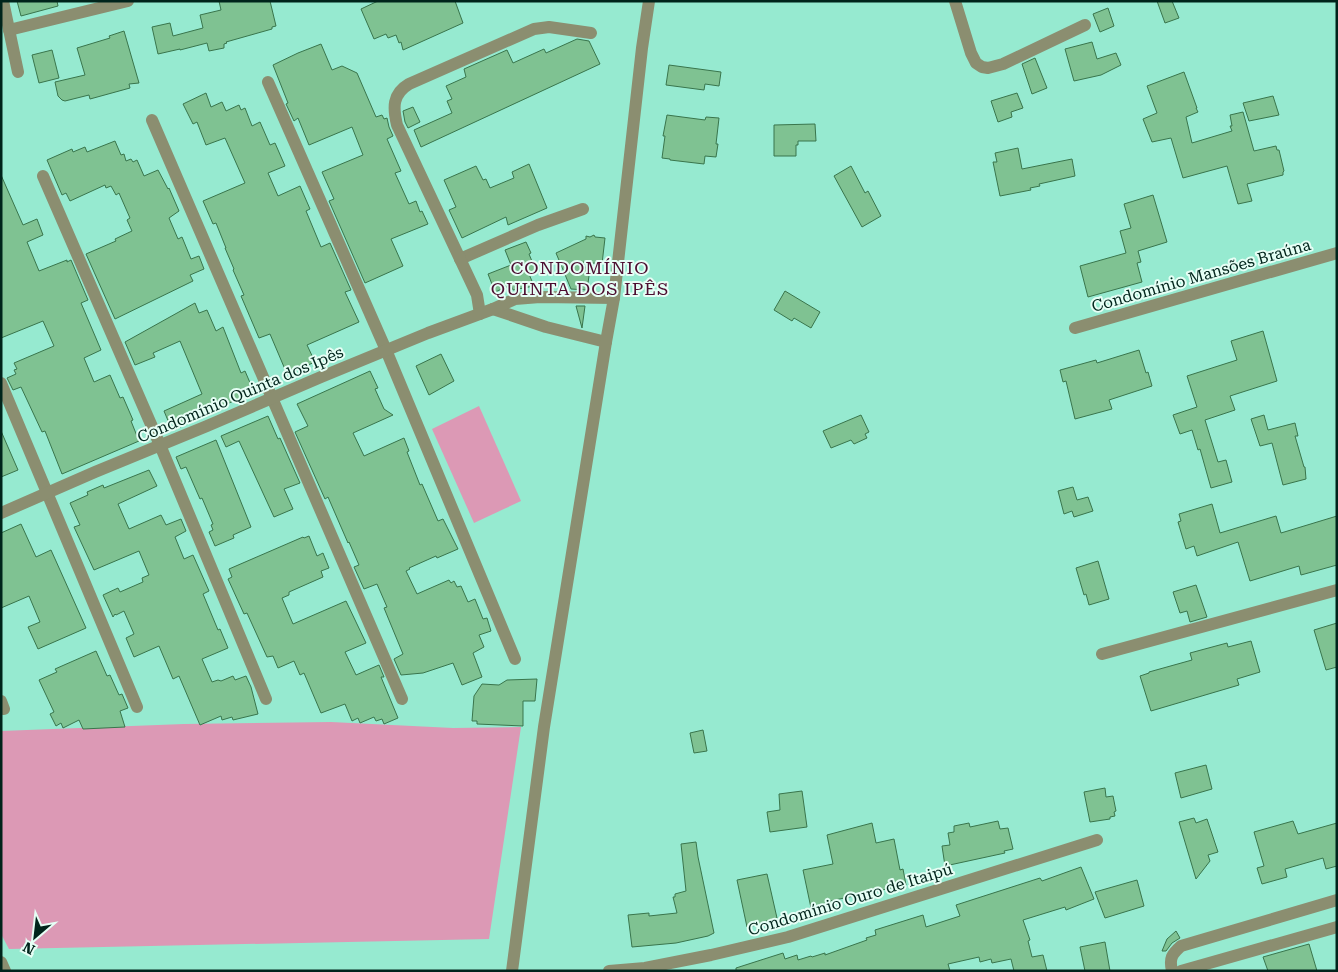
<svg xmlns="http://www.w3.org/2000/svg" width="1338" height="972" viewBox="0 0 1338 972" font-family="'Roboto Serif',serif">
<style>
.green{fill:#dc99b5}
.building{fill:#7fc292;stroke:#39754c}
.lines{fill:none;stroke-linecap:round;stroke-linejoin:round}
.minor{stroke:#8b8e70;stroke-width:12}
.tertiary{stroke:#8b8e70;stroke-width:12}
.labels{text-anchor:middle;stroke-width:4;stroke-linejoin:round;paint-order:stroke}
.street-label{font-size:16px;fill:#00241b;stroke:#e6fef5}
.neighbourhood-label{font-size:18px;letter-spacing:1px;fill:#4c0c2f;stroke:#e6fef5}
</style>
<rect width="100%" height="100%" fill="#96ead0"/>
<g class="green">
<path d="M479,406L521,501L474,523L432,429Z"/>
<path d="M331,722L453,728L521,727L489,939L9,949L1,934V731L184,724Z"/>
</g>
<g class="building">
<path d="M17,1H57L58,6L21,16Z"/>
<path d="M219,1H270L276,26L272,27V29L226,42L227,43L224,44V48L209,51L207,43L180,50V49L158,54L152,27L170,23L173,36L203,28L200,15L221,10Z"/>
<path d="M378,1H455L463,23L403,50L401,42L399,43L396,35L388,38L386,34L374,39L361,9Z"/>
<path d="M1157,1H1172L1179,18L1165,23Z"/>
<path d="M1108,8L1114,26L1100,32L1093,14Z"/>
<path d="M124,31L139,83L129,84L130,88L90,99L89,95L65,101L62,100L58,96L55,82L85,75L77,48L110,38L109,36Z"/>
<path d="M577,39L589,41L600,64L421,147L414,130L452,113L447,101L452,99L446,86L466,77L464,69L507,50L513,63L544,49L546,53Z"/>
<path d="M1092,42L1097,59L1116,53L1121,65L1101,75L1074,81L1065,49Z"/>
<path d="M321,44L332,70L342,66L357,73L376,117L382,115L384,119L387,118L389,127L393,136L387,139L401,171L395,173L409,204L416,201L420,212L422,211L428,224L391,239L403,266L365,283L329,201L334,199L322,172L363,155L352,127L309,145L298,118L294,121L286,104L288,103L273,65L298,53Z"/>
<path d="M52,50L59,78L39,83L32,55Z"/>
<path d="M1035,58L1047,88L1032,94L1022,64Z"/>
<path d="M669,65L721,72L719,86L705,84L704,90L666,85Z"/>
<path d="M1184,72L1197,108H1196L1198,112L1186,117L1192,143L1232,131L1230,126H1232L1230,115L1243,112L1254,151L1276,146L1277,150H1279L1284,171L1283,172V175L1247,184L1252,201L1238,204L1227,166L1183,178L1171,138L1152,142L1143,119L1157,113L1147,86Z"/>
<path d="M206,93L211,107L222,102L226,111L239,105L241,110L245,108L252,126L260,122L270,145L275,143L285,166L268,173L278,196L300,186L310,209L306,211L321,247L330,243L351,290L345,292L359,322L307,345L315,362L287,374L270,334L259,338L241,296L244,295L233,270L234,269L225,248H226L216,223L213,224L203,201L245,183L225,138L206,145L197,122L193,124L183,104Z"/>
<path d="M1017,93L1023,108L1011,112L1012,117L998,122L991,101Z"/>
<path d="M1273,96L1279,115L1249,121L1243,103Z"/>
<path d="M413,107L420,122L408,128L405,122L403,111Z"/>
<path d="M667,115L705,120L706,117L719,118L716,144H718L716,157L705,156L704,164L670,160V159L662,158L665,136H663Z"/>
<path d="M815,124L816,141H798V145H796V156H774V125Z"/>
<path d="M115,141L121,155L124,154L126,161L131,159L133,162L137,160L144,176L158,170L168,189L169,188L179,211L169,218L178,239L182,237L191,259L199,256L204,269L190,275L193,281L115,319L86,254L116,241L115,239L132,231L127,220L130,218L119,193L116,195L111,186L106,188L105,185L70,201L66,193L62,195L47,160L72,149L73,152L85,147L87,152Z"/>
<path d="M1018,148L1022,169L1072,159L1075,176L1039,184L1040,186L1030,188L1031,190L1000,196L993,162H997L995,153Z"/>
<path d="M529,164L547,208L508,225L506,217L462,238L449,210L456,207L444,180L476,166L483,180L486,179L490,188L514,178L512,172Z"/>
<path d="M851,166L865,193L868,191L881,216L862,227L834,176Z"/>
<path d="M1,175L23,225L37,219L43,235L27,242L39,271L67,260V262L71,260L88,300L81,303L101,350L84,358L94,382L110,375L120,398L123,397L133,420L131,421L139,441L62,474L45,431L42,432L21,387L13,390L7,378L16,374L14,370L17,369L14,363L54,346L43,321L1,338Z"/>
<path d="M1153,195L1167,242L1138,251L1141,262L1137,263L1142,282L1088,297L1080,266L1126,253L1120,231L1131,228L1124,204Z"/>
<path d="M594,235L595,237L605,238L602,264L583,262L589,276L587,290L571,289L556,253L586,239V236L590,237Z"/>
<path d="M526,242L531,253L529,254L536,271L529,274L534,286L513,290L511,285L495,292L488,274L511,265L505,250Z"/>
<path d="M785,291L820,312L811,328L794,318L792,321L774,310Z"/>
<path d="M195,303L199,313L207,310L216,331L223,327L241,373L245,371L254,392L193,419V421L176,429L172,421L169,423L164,411L202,394L180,341L153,353L155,357L135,365L125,342Z"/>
<path d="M576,306H585L582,328Z"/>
<path d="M1263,331L1277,381L1230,396L1235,410L1205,420L1218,462L1226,460L1232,482L1211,488L1200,449L1198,450L1192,430L1180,434L1173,415L1197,407L1187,376L1237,360L1231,341Z"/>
<path d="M1139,350L1146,373L1148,372L1152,386L1109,400L1112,409L1075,419L1066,381L1063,382L1060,370L1096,360L1097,363Z"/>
<path d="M441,354L454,381L429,395L416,366Z"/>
<path d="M370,371L378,388L375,389L384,409L393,415L353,433L364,456L404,438L409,451L407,452L420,485L422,484L438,521L443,519L458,549L437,558L436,556L409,568L410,569L406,571L417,594L449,580L451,583L454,581L457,587L461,586L468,602L475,599L483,619L487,618L491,631L479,635L484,647L473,653L482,677L462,685L453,663L423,673L401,675L394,659L403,654L384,608L387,607L377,584L364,589L354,567L359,565L349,542L348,543L328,497L325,499L295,432L308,426L297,404Z"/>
<path d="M861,415L869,432L865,434L867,438L854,444L851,440L831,448L823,431Z"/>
<path d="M1264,415L1268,430L1295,423L1298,436H1295L1304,467H1305L1306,479L1283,485L1272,443L1260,446L1251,419Z"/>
<path d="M268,416L278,439L280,438L300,483L284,489L293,509L274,517L239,441L226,447L221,436Z"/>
<path d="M1,431L18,470L1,477Z"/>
<path d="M216,440L251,527L233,535L234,538L215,546L209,532L213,530L211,525L213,524L202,498L200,499L186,467L181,469L176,457Z"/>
<path d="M149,470L157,486L118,504L129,529L161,515L166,525L181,519L186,531L175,537L184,559L193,555L209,591L203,594L218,630L220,629L228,648L202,659L212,682L218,680L221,681L233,676L235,680L246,676L251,687L258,714L233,720L232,717L222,720L221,716L200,725L179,676L173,679L159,646L134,657L126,638L134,634L124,611L116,615L115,614L113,617L103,595L118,588L120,592L143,582L142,578L149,575L139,551L94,570L74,527L80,525L70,503L88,495L87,492L103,485L104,488Z"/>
<path d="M1073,487L1077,500L1088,497L1093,511L1074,517L1072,511L1064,514L1058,491Z"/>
<path d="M1212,504L1220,533L1276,516L1281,533L1337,516V565L1301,575L1299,566L1250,581L1238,542L1197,556L1194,546L1186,549L1178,522L1181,521L1179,514Z"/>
<path d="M21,524L36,557L51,550L86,628L38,649L28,627L40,622L29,596L1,608V533Z"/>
<path d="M309,536L317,556L323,553L329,568L321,571L323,577L289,592V595L282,598L293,624L346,601L366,643L345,652L356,675L379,665L384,677H381L398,718L384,724L382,719L376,721L374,717L360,723L358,718L352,721L345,704L321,713L304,673L300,675L294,661L278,668L273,656L267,657L247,613L244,614L228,579L232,577L229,569L303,537L304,538Z"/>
<path d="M1098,561L1109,599L1089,605L1086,594L1084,595L1076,568Z"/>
<path d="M1196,585L1207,617L1190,622L1187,611L1180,613L1173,592Z"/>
<path d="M1337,623V667L1326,670L1314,630Z"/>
<path d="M1251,641L1260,672L1237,679L1239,685L1151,711L1140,676L1149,673V672L1192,660L1190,653L1227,643L1228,647Z"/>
<path d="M96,651L107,676L110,675L119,695L122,694L128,708L120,711L125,727L83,729L79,720L63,728L61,723L56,726L50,714L54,712L39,680L57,672L55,669Z"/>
<path d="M537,679L535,701H523V726L477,724V721H472L474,696L482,684L499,685L507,680Z"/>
<path d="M703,730L707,751L694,753L690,733Z"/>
<path d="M1206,765L1212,789L1181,798L1175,773Z"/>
<path d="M1105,788L1106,797L1113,796L1116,811L1114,812L1115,816L1110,817V819L1090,822L1084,792Z"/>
<path d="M802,791L807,827L770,832L767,812L780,810L779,794Z"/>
<path d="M1194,818L1196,823L1207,819L1218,852L1208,855L1210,861L1196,879L1179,822Z"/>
<path d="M998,821L1000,829L1008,828L1013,849L1004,851L1005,853L945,866L942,846L950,845L948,833L954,832V826L969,823L970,827Z"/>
<path d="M1293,821L1298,834L1337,823V866L1326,869L1323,858L1285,869L1287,877L1262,884L1257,868L1264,866L1254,832Z"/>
<path d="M872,823L876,843L894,839L900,870L903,869L906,885L830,901L831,904L811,908L803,870L833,864L827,835Z"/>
<path d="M696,842L698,857L714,933L708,936L676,943L632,947L628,915L649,913V916L677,913L673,897H675V894L686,891L681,844Z"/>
<path d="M1081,867L1094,899L1066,910L1065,907L1023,920L1030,940L1028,941L1032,957L1043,955L1047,971H1014L1011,959L992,963L991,959L980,962L979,957L948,964L950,971H736V968L783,953L785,959L797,955L798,960L811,956L812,957L825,953V955L867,940L866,938L876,935L875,930L923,915L926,927L960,916L956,905L1040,878L1042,881Z"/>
<path d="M767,874L777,918L766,921L767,923L747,927L737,880Z"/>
<path d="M1137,880L1144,906L1105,918L1095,892Z"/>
<path d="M1176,931L1180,938L1172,943L1166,951H1162L1167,939Z"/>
<path d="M1105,942L1110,971H1085L1080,947Z"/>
<path d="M1309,944L1317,971H1268L1263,957Z"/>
</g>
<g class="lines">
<g class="minor">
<path d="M3,1L18,72"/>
<path d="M955,1L971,53L976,63L982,67L988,68L1003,64L1085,25"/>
<path d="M9,30L128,1"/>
<path d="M268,82L386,350L515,659"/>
<path d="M152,120L402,699"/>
<path d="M43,176L160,445L266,699"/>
<path d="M460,259L538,225L583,209"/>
<path d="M493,309L546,327L606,342"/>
<path d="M480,314L477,295L397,125C393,108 392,94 409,84L534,29L549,27L591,33"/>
<path d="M1075,328L1337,253"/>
<path d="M1,383L137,707"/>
<path d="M1,513L95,472L207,426L321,377L428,333L493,309L515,299L540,297L614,298"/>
<path d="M1102,654L1337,590"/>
<path d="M1,701L4,709"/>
<path d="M1,962L5,971"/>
<path d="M609,971L645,968L711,955L788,937L1097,840"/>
<path d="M1172,971C1169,958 1172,954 1181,946L1337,900"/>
<path d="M1181,971L1337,927"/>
</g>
<path class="tertiary" d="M512,971L544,727L606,342L614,298L642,48L649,1"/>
</g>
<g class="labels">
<g class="street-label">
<text transform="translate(1201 275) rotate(-16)" y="6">Condomínio Mansões Braúna</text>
<text transform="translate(240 394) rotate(-23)" y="6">Condomínio Quinta dos Ipês</text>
<text transform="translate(850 899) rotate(-17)" y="6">Condomínio Ouro de Itaipú</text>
</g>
<g class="neighbourhood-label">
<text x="580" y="274">CONDOMÍNIO<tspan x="580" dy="21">QUINTA DOS IPÊS</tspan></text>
</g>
</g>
<rect width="1338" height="972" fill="none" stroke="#00241b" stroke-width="5"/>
<g transform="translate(35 937) rotate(208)" stroke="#e6fef5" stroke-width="4" paint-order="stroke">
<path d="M0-4L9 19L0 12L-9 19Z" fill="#00241b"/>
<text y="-8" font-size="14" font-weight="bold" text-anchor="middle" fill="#00241b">N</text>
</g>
</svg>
